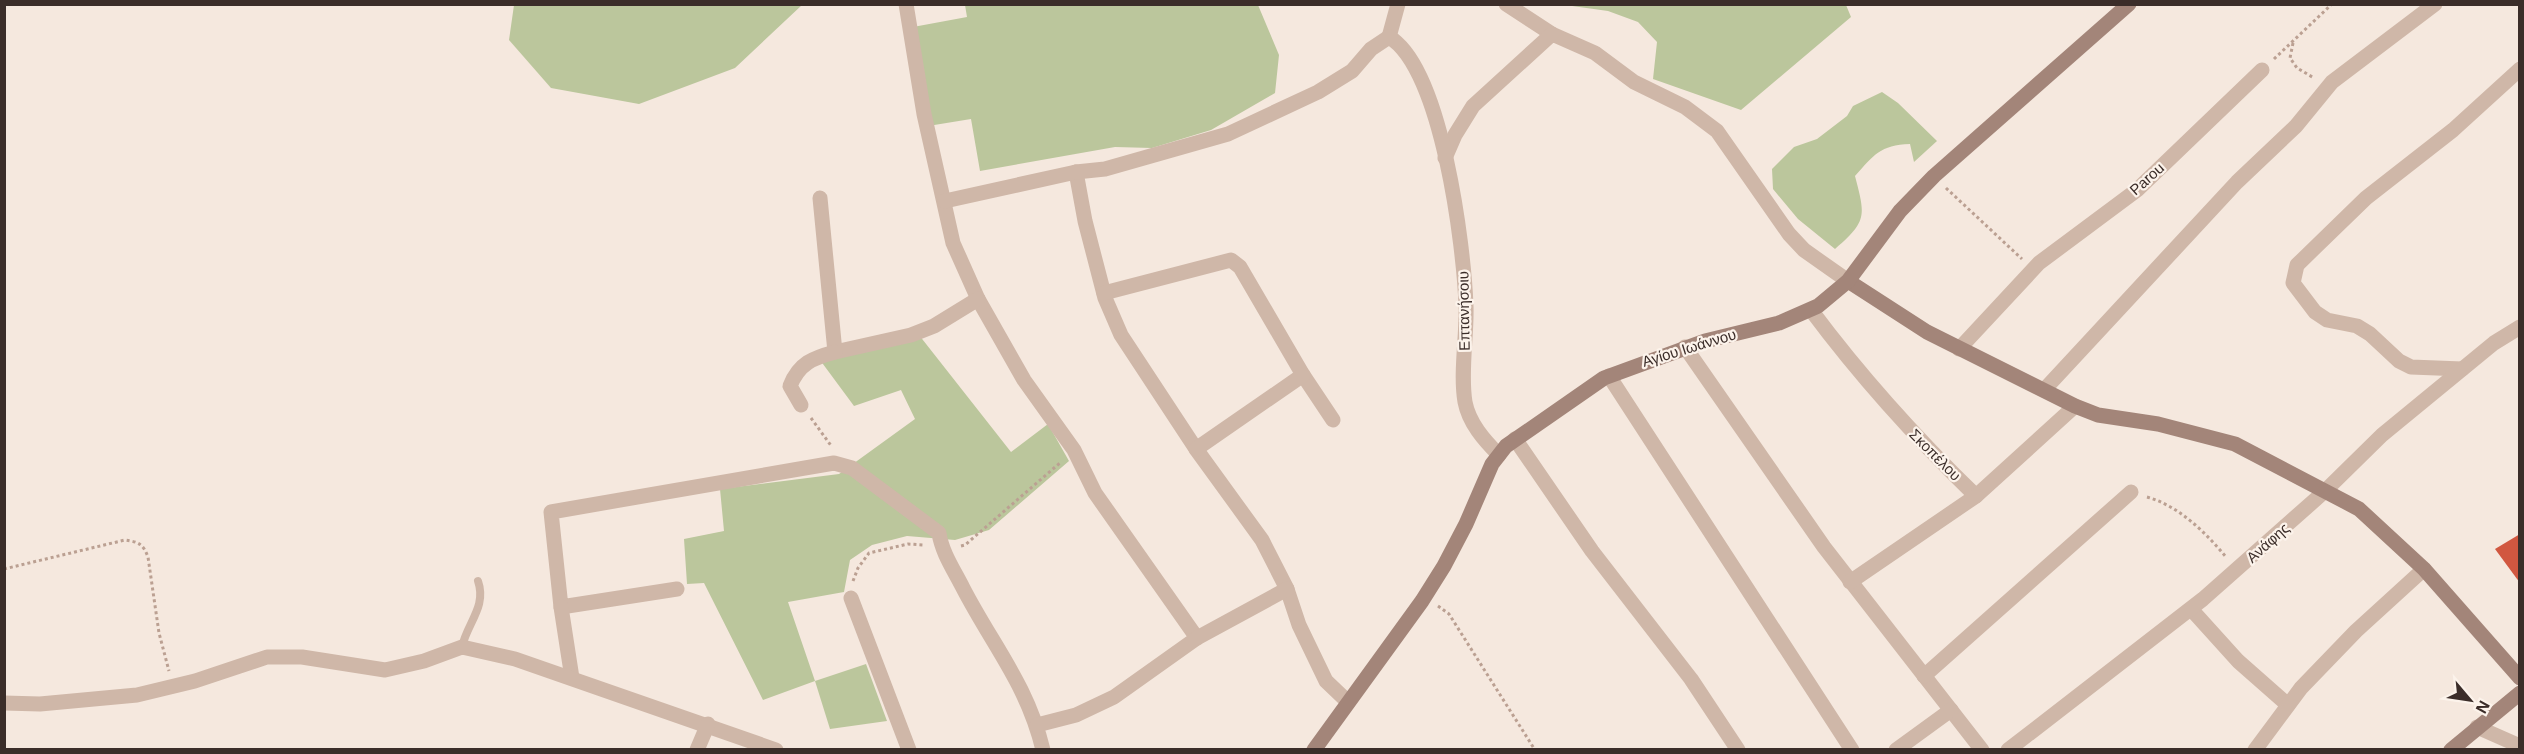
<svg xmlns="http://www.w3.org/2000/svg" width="2524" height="754" viewBox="0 0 2524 754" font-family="Arial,sans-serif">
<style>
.green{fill:#bbc69c}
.building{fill:#d15740}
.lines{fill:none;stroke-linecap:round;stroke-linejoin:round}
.path{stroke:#bba092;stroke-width:3;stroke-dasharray:3 3;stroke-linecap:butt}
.lane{stroke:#cfb7a8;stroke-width:8}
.street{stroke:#cfb7a8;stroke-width:15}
.secondary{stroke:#a38579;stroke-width:15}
.labels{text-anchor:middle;stroke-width:4.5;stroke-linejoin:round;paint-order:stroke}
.street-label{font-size:15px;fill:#3b2d29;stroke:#fcf3eb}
</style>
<rect width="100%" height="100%" fill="#f5e8de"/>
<g class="green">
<polygon points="514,5 514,4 802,5 735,68 639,104 551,88 509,40"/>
<polygon points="965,5 1258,5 1279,55 1275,93 1211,130 1152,148 1115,147 980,171 971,119 922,127 913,27 967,17"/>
<polygon points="1846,5 1851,17 1741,110 1653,79 1657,42 1638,22 1608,11 1565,5"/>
<path d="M1882,92L1898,103L1937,141L1914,162L1910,144C1880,145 1874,155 1855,176C1865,215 1868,221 1835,249L1798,219L1773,189L1772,169L1794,147L1817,139L1847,116L1853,106Z"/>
<polygon points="919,335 1011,452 1048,424 1069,461 989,530 955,540 907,536 872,545 850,560 844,592 788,602 815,681 866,664 887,721 830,729 815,681 763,700 704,583 687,584 684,539 724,531 720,489 839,474 915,419 901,390 854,406 820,360"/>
</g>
<polygon class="building" points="2520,534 2520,583 2495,549"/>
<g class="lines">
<g class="path">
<polyline points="2293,43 2290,58 2297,68 2314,78"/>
<polyline points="2274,59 2332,4"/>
<polyline points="1946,188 2022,259"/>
<polyline points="811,418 832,447"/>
<path d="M2147,497C2179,506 2205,532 2226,557"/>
<polyline points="961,546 965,545 1061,462"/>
<path d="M4,569L125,540C139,542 143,544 148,557L159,633L169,671"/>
<polyline points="853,581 858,568 869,553 908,544 924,545"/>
<polyline points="1438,606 1449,614 1535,750"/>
</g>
<path class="lane" d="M462,647C467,623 487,607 478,581"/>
<g class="street">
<polyline points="906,4 924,114 953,243 978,299 1024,380 1074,450 1095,493 1197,638"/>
<polyline points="1506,4 1552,34"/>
<polyline points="1389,37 1398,4"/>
<polyline points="1445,158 1455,135 1473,106 1552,34 1595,53 1634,82 1685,107 1717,131 1789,234 1804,250 1848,281"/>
<polyline points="1076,172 1085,221 1105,298 1121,335 1196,449 1262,540 1287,589 1299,625 1326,681 1348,702"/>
<polyline points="820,198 835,352 911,335 934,326 978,299"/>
<path d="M945,201L1076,172L1105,169L1228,134L1318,92L1352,71L1371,49L1389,37C1442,68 1464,247 1466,306C1467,336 1460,373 1465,402C1469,423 1484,440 1499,455"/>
<polyline points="1104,293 1231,260 1240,267 1303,375 1333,420"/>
<path d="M1811,310C1861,377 1916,438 1976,496L2075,406"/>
<polyline points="1685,347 1824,547 1982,750"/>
<polyline points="1959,349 2039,263 2137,190 2262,70"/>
<polyline points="2462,369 2411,367 2399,361 2370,334 2357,326 2327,320 2315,312 2293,283 2297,265 2366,198 2453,130 2520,69"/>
<polyline points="1609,376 1852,750"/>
<polyline points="2044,390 2237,182 2296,126 2332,82 2435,4"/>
<path d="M801,405L790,386C799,363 813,358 835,352"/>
<polyline points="1515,439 1592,551 1691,679 1738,750"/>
<polyline points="1196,449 1303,375"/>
<polyline points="1850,582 1976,496"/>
<path d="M677,589L561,607L551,512L834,463L852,468L939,533C942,553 954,570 963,588C993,646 1027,684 1043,750"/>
<polyline points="851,598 909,750"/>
<polyline points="561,607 572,678"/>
<polyline points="2191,609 2238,661 2288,705"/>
<polyline points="1924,676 2131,492"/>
<polyline points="4,703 40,704 137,695 195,681 267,657 302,657 385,670 424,661 462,647 515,659 776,750"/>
<polyline points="1037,725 1076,715 1114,697 1197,638 1287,589"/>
<polyline points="2477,727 2520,746"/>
<polyline points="697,750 708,724"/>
<polyline points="1896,750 1951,710"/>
<polyline points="2008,750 2203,599 2325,491 2382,435 2494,343 2520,327"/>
<polyline points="2255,750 2301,688 2356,631 2424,569"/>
</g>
<g class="secondary">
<polyline points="1848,281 1927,332 2075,406 2098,415 2158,424 2235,444 2359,509 2424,569 2520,678"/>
<polyline points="1314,750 1422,601 1444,566 1466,524 1492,464 1506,446 1604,378 1705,341 1779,323 1818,306 1848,281 1900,211 1934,176 2129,4"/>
<polyline points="2451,750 2520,693"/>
</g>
</g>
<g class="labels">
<g class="street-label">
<text transform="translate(2147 179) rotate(-42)" y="5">Parou</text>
<text transform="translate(1464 311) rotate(-91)" y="5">Επτανήσοιυ</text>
<text transform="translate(1689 348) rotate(-17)" y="5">Αγίου Ιωάννου</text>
<text transform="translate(1935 455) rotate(45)" y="5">Σκοπέλου</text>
<text transform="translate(2268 543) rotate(-42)" y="5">Ανάφης</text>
</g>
</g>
<rect width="2524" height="754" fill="none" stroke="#3b2d29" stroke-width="12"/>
<g transform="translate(2470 700) rotate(119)" stroke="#fcf3eb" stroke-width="4.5" paint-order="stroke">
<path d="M0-4.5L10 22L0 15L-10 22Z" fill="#3b2d29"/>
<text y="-9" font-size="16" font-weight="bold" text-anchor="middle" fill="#3b2d29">N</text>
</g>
</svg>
